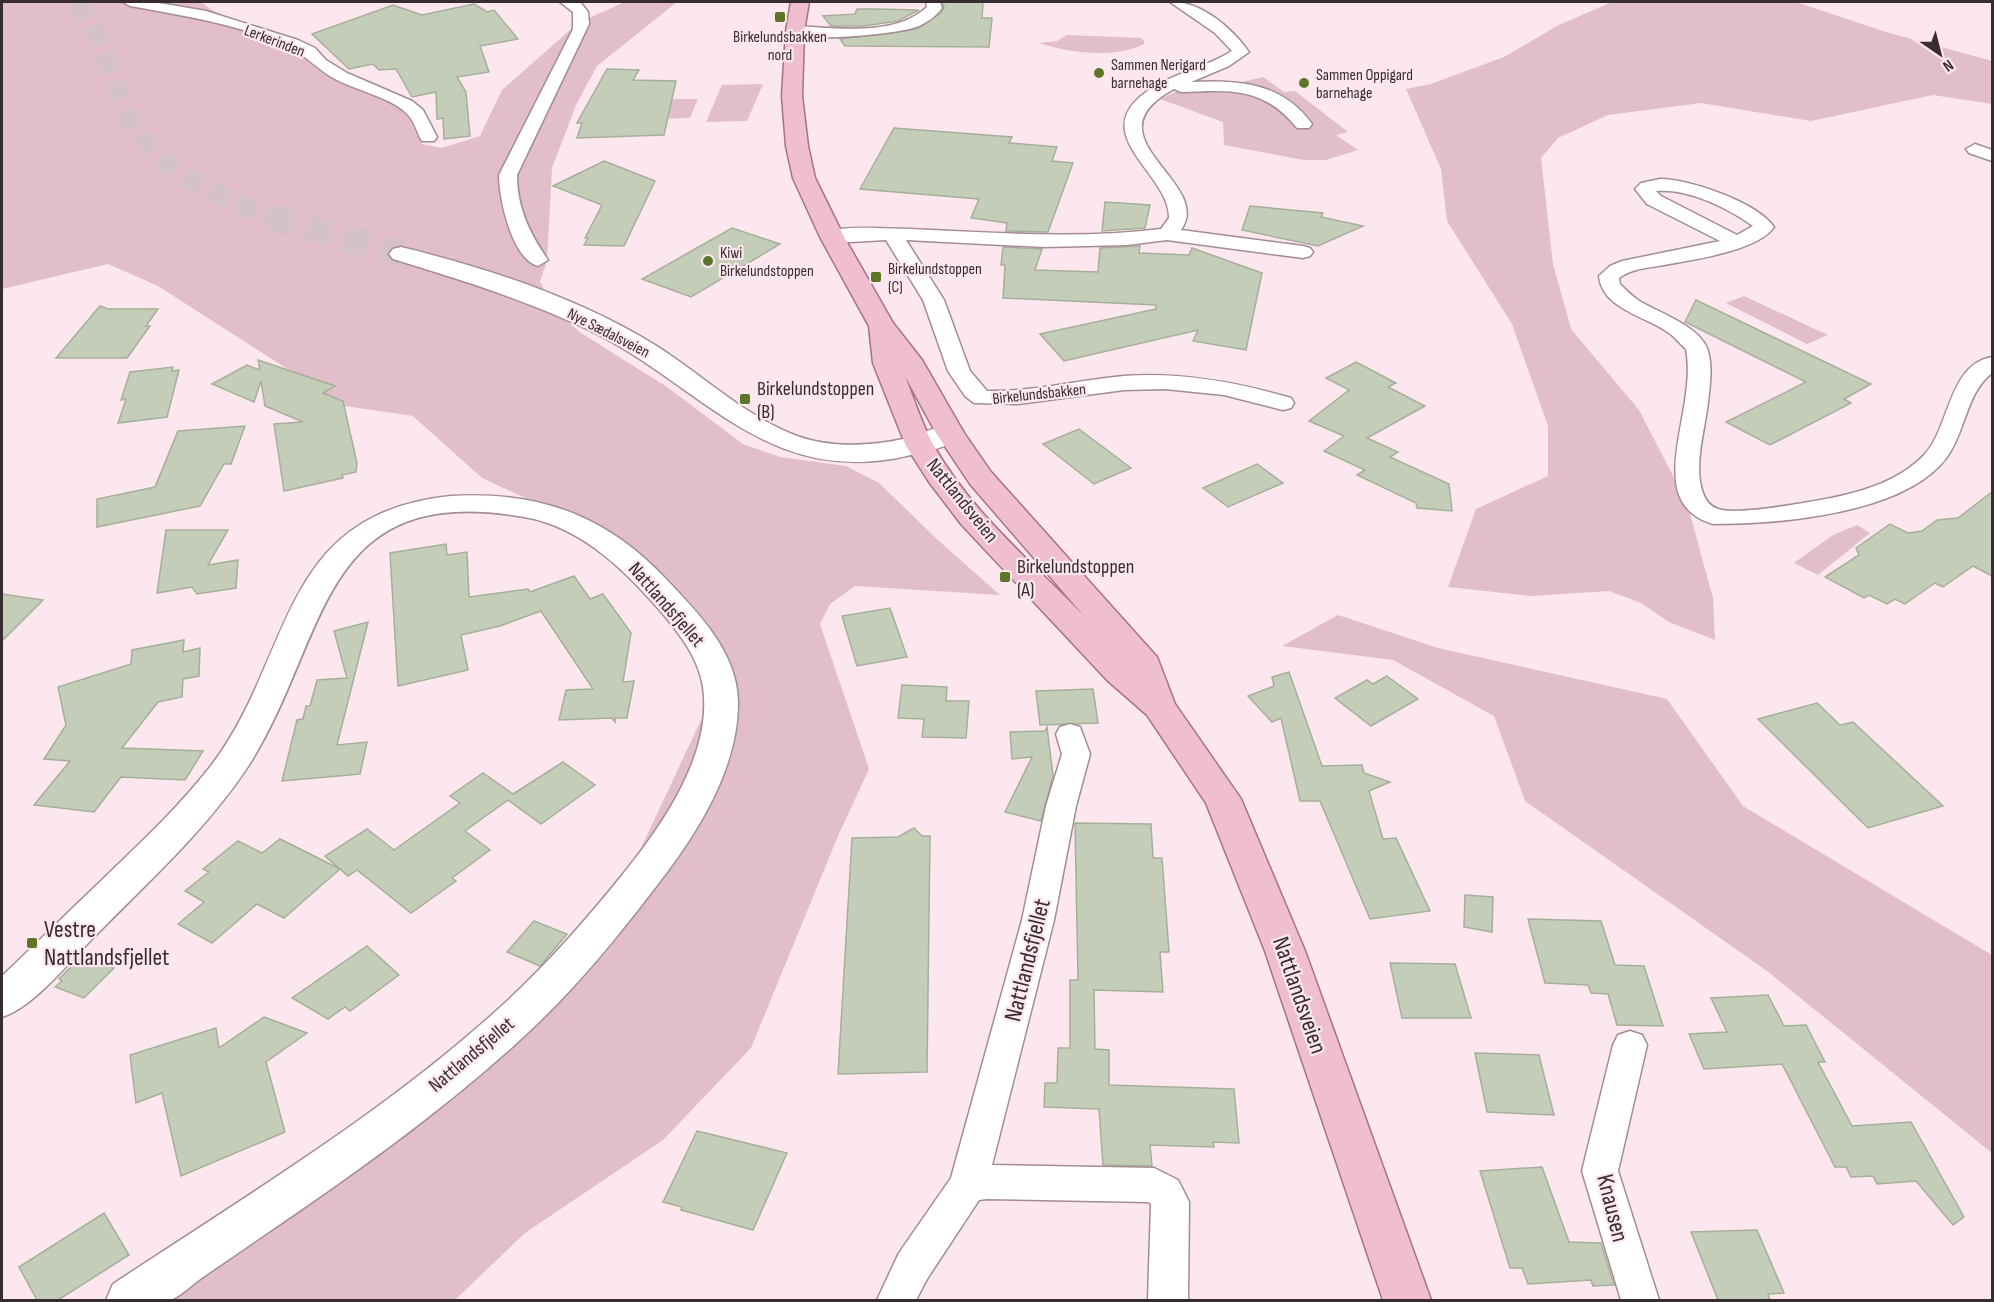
<svg xmlns="http://www.w3.org/2000/svg" width="1994" height="1302" viewBox="0 0 1994 1302" font-family="'Sofia Sans Condensed',sans-serif">
<style>
.green{fill:#e1beca}
.building{fill:#c4cdb8;stroke:#a6af9a;stroke-width:1.5}
.lines{fill:none;stroke-linecap:round;stroke-linejoin:round}
.secondary-tunnel-far1{stroke:#d5c2c8;stroke-width:20;stroke-dasharray:20 10;stroke-linecap:butt}
.secondary-tunnel{stroke:#d5c2c8;stroke-width:26;stroke-dasharray:26 13;stroke-linecap:butt}
.street-casing{stroke:#a48c93;stroke-width:3}
.secondary-casing{stroke:#a48c93;stroke-width:3}
.primary-casing{stroke:#a87184;stroke-width:3}
.street{fill:#fff;fill-rule:evenodd}
.secondary{fill:#fff;fill-rule:evenodd}
.primary{fill:#efbfd1;fill-rule:evenodd}
.poi-dot{fill:#5c7528;stroke:#fce7ee;stroke-width:2}
.labels{text-anchor:middle;stroke-width:4.5;stroke-linejoin:round;paint-order:stroke}
.far-poi-label{font-size:16px;fill:#372d30;stroke:#fce7ee;text-anchor:start}
.far-street-label{font-size:16px;fill:#372d30;stroke:#fce7ee}
.poi-label{font-size:20px;fill:#372d30;stroke:#fce7ee;text-anchor:start}
.street-label{font-size:20px;fill:#372d30;stroke:#fce7ee}
.near-poi-label{font-size:24px;fill:#372d30;stroke:#fce7ee;text-anchor:start}
.near-street-label{font-size:24px;fill:#372d30;stroke:#fce7ee}
</style>
<rect width="100%" height="100%" fill="#fce7ee"/>
<g class="green">
<polygon points="2,2 201,2 212,10 287,45 312,64 347,84 395,103 409,119 422,144 442,148 480,136 502,90 578,23 625,2 677,2 597,66 576,105 552,168 547,261 540,281 553,309 581,333 667,387 743,444 780,457 846,466 879,483 939,541 1000,595 855,586 830,604 820,624 869,769 838,836 751,1048 663,1140 525,1233 455,1300 116,1300 318,1164 597,942 716,688 631,547 482,478 413,416 345,406 158,286 108,264 2,289"/>
<polygon points="1612,2 1796,2 1886,32 1992,61 1992,104 1933,95 1811,121 1701,103 1608,115 1558,138 1541,158 1553,264 1571,329 1639,410 1687,503 1713,598 1715,640 1669,622 1641,603 1609,591 1531,596 1448,587 1476,509 1548,476 1548,426 1512,324 1447,221 1441,169 1406,89 1431,84 1504,57 1557,26"/>
<path d="M1067,35L1142,38L1144,41V44C1114,59 1069,53 1039,43L1057,41Z"/>
<polygon points="1263,77 1284,92 1295,91 1348,132 1336,135 1358,150 1326,160 1304,160 1224,145 1223,122 1160,99 1178,91 1215,88"/>
<polygon points="763,84 747,121 706,122 722,85"/>
<polygon points="660,99 698,99 690,118 649,119"/>
<polygon points="1744,296 1828,335 1807,344 1726,303"/>
<polygon points="1857,525 1870,533 1818,575 1794,563 1833,535"/>
<polygon points="1338,615 1438,648 1667,699 1743,806 1992,955 1992,1153 1767,971 1525,801 1494,716 1393,660 1282,646"/>
</g>
<g class="building">
<polygon points="942,2 983,2 982,18 992,18 989,47 845,46 840,39 917,29 941,13 944,7"/>
<polygon points="474,4 487,12 494,10 518,39 480,46 489,72 457,77 466,92 470,136 444,139 443,118 437,119 436,92 412,97 396,69 379,70 373,64 349,69 312,34 393,5 422,15"/>
<polygon points="857,9 875,9 919,10 898,21 864,26 831,26 823,16 855,14"/>
<polygon points="607,69 639,70 633,80 676,81 664,135 577,138 582,123 577,123"/>
<polygon points="894,128 1012,137 1009,143 1057,147 1052,161 1073,163 1048,232 1006,231 1007,223 971,218 979,199 860,189"/>
<polygon points="604,161 655,181 624,246 584,245 588,238 585,238 602,205 553,186"/>
<polygon points="1105,202 1150,205 1145,228 1102,231"/>
<polygon points="1250,206 1323,213 1321,217 1363,226 1318,246 1242,230"/>
<polygon points="732,228 780,244 691,297 642,279"/>
<polygon points="1140,246 1139,253 1189,255 1192,248 1262,273 1246,350 1193,341 1198,330 1064,361 1040,334 1156,309 1156,305 1003,298 1005,265 1001,265 1003,247 1042,249 1035,270 1098,272 1100,248"/>
<polygon points="1696,300 1871,384 1844,399 1851,403 1770,445 1726,422 1806,382 1685,322"/>
<polygon points="100,306 108,309 158,309 146,326 150,326 127,358 56,358"/>
<polygon points="258,360 335,386 323,393 343,401 357,463 356,472 342,475 343,478 284,491 274,424 303,422 265,406 261,381 254,402 212,384 247,365 260,370"/>
<polygon points="1356,362 1396,383 1388,387 1425,406 1367,438 1398,452 1390,457 1449,484 1452,511 1417,508 1416,503 1357,475 1365,470 1324,451 1344,436 1309,421 1349,390 1326,378"/>
<polygon points="173,367 172,371 179,370 167,417 118,423 126,399 121,400 130,372"/>
<polygon points="245,426 231,464 224,464 200,506 97,527 97,499 155,487 178,431"/>
<polygon points="1079,429 1131,468 1094,484 1043,444"/>
<polygon points="1257,464 1283,483 1228,507 1203,488"/>
<polygon points="1992,492 1992,576 1973,566 1943,587 1935,583 1905,604 1895,599 1887,604 1869,595 1864,598 1825,577 1859,555 1856,548 1890,524 1908,533 1922,531 1937,520 1958,518"/>
<polygon points="166,530 228,530 208,565 238,560 236,588 197,594 192,587 157,593"/>
<polygon points="446,544 447,555 467,552 469,597 528,589 530,592 574,576 590,599 603,594 631,633 623,682 634,681 627,718 615,718 615,722 612,718 559,720 566,690 593,689 541,611 500,626 461,635 468,670 398,686 390,553"/>
<polygon points="2,594 43,600 2,641"/>
<polygon points="890,608 907,657 857,666 842,616"/>
<polygon points="368,622 337,745 367,742 360,774 282,781 297,720 303,719 306,706 310,706 317,680 347,678 334,631"/>
<polygon points="184,640 183,652 200,648 199,676 183,679 182,697 158,702 122,748 203,751 185,780 121,777 94,812 34,805 70,761 44,759 66,725 58,687 131,664 132,650"/>
<polygon points="1289,672 1322,766 1362,765 1364,773 1390,782 1369,791 1383,839 1396,838 1430,911 1370,919 1320,801 1300,801 1281,718 1272,722 1248,696 1274,686 1272,677"/>
<polygon points="1387,676 1418,699 1371,726 1335,698 1367,680 1373,684"/>
<polygon points="902,685 947,687 946,701 969,701 966,738 922,737 924,719 898,718"/>
<polygon points="1093,689 1098,723 1040,725 1036,691"/>
<polygon points="1817,703 1840,725 1853,722 1943,806 1868,828 1758,719"/>
<polygon points="1047,727 1053,776 1041,821 1005,812 1032,757 1012,759 1010,732 1045,731"/>
<polygon points="563,762 595,785 541,824 508,800 465,831 490,850 452,878 456,881 411,913 357,870 348,876 325,856 367,829 394,850 460,803 450,796 483,773 513,794"/>
<polygon points="1075,823 1151,824 1153,858 1162,858 1169,952 1160,952 1163,992 1094,990 1095,1049 1109,1050 1109,1085 1234,1089 1239,1143 1213,1142 1214,1147 1150,1145 1152,1166 1103,1165 1099,1109 1044,1107 1045,1083 1057,1083 1058,1048 1070,1048 1070,980 1078,980"/>
<polygon points="914,828 922,836 930,836 927,1072 838,1074 852,838 898,837"/>
<polygon points="280,839 340,869 284,918 257,904 212,943 178,924 204,902 185,891 209,872 203,869 238,841 262,853"/>
<polygon points="1465,895 1493,897 1492,932 1464,927"/>
<polygon points="1528,919 1601,921 1615,965 1644,966 1663,1026 1617,1025 1608,994 1591,993 1588,985 1545,983"/>
<polygon points="534,921 567,934 540,966 507,952"/>
<polygon points="367,946 399,975 350,1011 345,1007 328,1019 292,998"/>
<polygon points="83,955 114,968 84,998 55,987 62,981 59,979"/>
<polygon points="1390,963 1455,964 1471,1018 1402,1018"/>
<polygon points="1768,995 1784,1026 1806,1025 1825,1062 1818,1062 1852,1126 1911,1122 1964,1217 1953,1225 1916,1181 1877,1184 1873,1176 1851,1177 1846,1167 1835,1167 1782,1064 1704,1069 1689,1034 1727,1032 1711,998"/>
<polygon points="264,1017 307,1033 266,1062 285,1132 181,1176 162,1093 136,1103 130,1055 216,1028 219,1048"/>
<polygon points="1475,1053 1539,1055 1554,1115 1487,1112"/>
<polygon points="697,1131 787,1153 753,1230 681,1210 682,1207 663,1202"/>
<polygon points="1542,1167 1569,1242 1601,1243 1614,1285 1593,1286 1591,1280 1528,1284 1522,1268 1510,1268 1480,1171"/>
<polygon points="104,1213 129,1255 58,1300 37,1300 19,1267"/>
<polygon points="1757,1230 1784,1293 1768,1294 1770,1300 1718,1300 1691,1232"/>
</g>
<g class="lines">
<path class="secondary-tunnel-far1" d="M75,2C104,32 107,68 122,105C147,166 215,197 273,217"/>
<polyline class="secondary-tunnel" points="269,216 401,254"/>
<defs>
<g id="street">
<path d="M123,2H153L206,11L298,40L315,48L326,60L347,73L412,101L423,110L437,137L434,141H422C417,133 415,123 409,116C396,99 355,90 335,79C318,70 307,56 290,48C241,24 184,16 130,6Z"/>
<path d="M560,2L581,3L588,12L589,24L517,175C517,208 530,234 548,260L538,266C512,259 499,199 499,175L573,29V12Z"/>
<path d="M926,2H940L942,8C935,17 927,23 916,27C898,34 799,44 787,31L795,26C836,28 895,37 927,7Z"/>
<path d="M1170,2C1200,0 1232,28 1249,52L1229,66L1191,82C1238,80 1282,82 1312,124L1309,128H1297C1263,86 1230,90 1181,92L1174,89C1084,138 1215,182 1181,230L1303,246L1310,248L1313,252L1310,256L1303,258L1167,240L1127,245L1045,247L906,240L944,300L970,371L987,391C1033,392 1078,380 1124,376C1181,372 1236,382 1291,398L1294,403L1291,408L1283,410L1224,395L1165,389L1124,390L1018,404L974,403L965,396L948,371L923,300L886,240L832,243L822,237C830,226 862,228 875,228C971,230 1066,241 1161,229L1169,218C1170,172 1081,133 1152,88C1177,72 1207,67 1232,51L1215,33Z"/>
<polygon points="1975,144 1992,150 1992,161 1969,153 1966,149"/>
<path d="M1660,179C1689,179 1757,202 1774,227C1758,251 1691,260 1664,265C1649,268 1632,268 1619,278L1620,284C1626,290 1633,297 1641,302C1660,313 1698,326 1707,348C1713,365 1710,385 1708,402C1705,430 1693,466 1703,493C1705,500 1711,507 1718,509C1737,516 1809,502 1831,498C1865,491 1901,480 1925,454C1950,427 1948,365 1992,357V373C1966,393 1966,431 1947,457C1905,514 1780,524 1714,524C1697,520 1683,509 1678,492C1667,452 1695,395 1686,349C1680,344 1675,337 1669,333C1646,316 1602,309 1599,276L1610,266L1622,261L1720,241L1647,204L1635,189L1641,183ZM1656,191C1688,188 1728,208 1753,226L1737,235L1661,196Z"/>
<polygon points="1070,724 1080,727 1090,754 1076,806 1054,920 992,1165 1154,1168 1178,1180 1189,1202 1188,1300 1148,1300 1151,1204 1148,1202 987,1199 979,1200 927,1279 916,1300 877,1300 899,1253 951,1178 1022,920 1046,806 1062,754 1056,734 1060,727"/>
<polygon points="1630,1031 1642,1035 1647,1045 1618,1171 1659,1300 1621,1300 1582,1171 1613,1045 1618,1035"/>
</g>
<g id="secondary">
<path d="M401,247C487,268 579,298 655,345C703,375 746,418 800,437C832,448 871,446 903,439C922,435 941,422 960,427L964,433C954,447 927,451 911,455C767,490 703,385 589,330C526,300 459,279 393,259L389,254L393,249Z"/>
<path d="M451,496C539,491 606,515 667,580C698,613 737,652 738,701C739,771 693,840 651,893C615,940 578,985 535,1026C455,1102 364,1167 273,1229C250,1245 226,1261 203,1277C193,1284 182,1295 171,1300C158,1302 122,1300 106,1300L113,1284C247,1195 388,1111 507,1001C549,962 587,919 623,874C662,826 713,753 703,687C699,661 684,640 668,620C630,575 584,527 524,517C315,480 330,641 247,768C205,831 147,883 94,937C70,961 34,1007 2,1017V976C36,944 69,911 103,879C140,843 178,808 210,767C295,657 276,514 451,496Z"/>
</g>
<path id="primary" d="M791,2H809L804,31L802,96L808,146L815,178L844,237L893,323L922,360L964,433L991,472L1157,657L1175,704L1241,799L1305,951L1431,1300H1383L1265,951L1206,803L1147,715L1107,680L961,524L929,482L906,446L873,363L869,326L820,237L793,178L786,146L782,96L786,31ZM905,376L936,433L970,484L1084,616C1032,563 972,512 935,448C922,425 914,399 905,376Z"/>
</defs>
<use href="#street" class="street-casing"/>
<use href="#secondary" class="secondary-casing"/>
<use href="#primary" class="primary-casing"/>
<use href="#street" class="street"/>
<use href="#secondary" class="secondary"/>
<use href="#primary" class="primary"/>
</g>
<g class="poi-dot">
<rect x="774" y="11" width="12" height="12" rx="3"/>
<circle cx="1099" cy="73" r="6"/>
<circle cx="1304" cy="83" r="6"/>
<circle cx="708" cy="261" r="6"/>
<rect x="870" y="271" width="12" height="12" rx="3"/>
<rect x="739" y="393" width="12" height="12" rx="3"/>
<rect x="999" y="571" width="12" height="12" rx="3"/>
<rect x="26" y="937" width="12" height="12" rx="3"/>
</g>
<g class="labels">
<g class="far-poi-label">
<text x="780" y="42" text-anchor="middle">Birkelundsbakken<tspan x="780" dy="18">nord</tspan></text>
<text x="1111" y="70">Sammen Nerigard<tspan x="1111" dy="18">barnehage</tspan></text>
<text x="1316" y="80">Sammen Oppigard<tspan x="1316" dy="18">barnehage</tspan></text>
<text x="720" y="258">Kiwi<tspan x="720" dy="18">Birkelundstoppen</tspan></text>
<text x="888" y="274">Birkelundstoppen<tspan x="888" dy="18">(C)</tspan></text>
</g>
<g class="far-street-label">
<text transform="translate(275 40) rotate(21)" y="6">Lerkerinden</text>
<text transform="translate(609 332) rotate(27)" y="6">Nye Sædalsveien</text>
<text transform="translate(1039 393) rotate(-6)" y="6">Birkelundsbakken</text>
</g>
<g class="poi-label">
<text x="757" y="395">Birkelundstoppen<tspan x="757" dy="23">(B)</tspan></text>
<text x="1017" y="573">Birkelundstoppen<tspan x="1017" dy="23">(A)</tspan></text>
</g>
<g class="street-label">
<text transform="translate(963 500) rotate(51)" y="7">Nattlandsveien</text>
<text transform="translate(667 604) rotate(49)" y="7">Nattlandsfjellet</text>
<text transform="translate(471 1054) rotate(-40)" y="7">Nattlandsfjellet</text>
</g>
<g class="near-poi-label">
<text x="44" y="937">Vestre<tspan x="44" dy="28">Nattlandsfjellet</tspan></text>
</g>
<g class="near-street-label">
<text transform="translate(1027 960) rotate(-76)" y="8">Nattlandsfjellet</text>
<text transform="translate(1300 995) rotate(71)" y="8">Nattlandsveien</text>
<text transform="translate(1613 1208) rotate(76)" y="8">Knausen</text>
</g>
</g>
<rect width="1994" height="1302" fill="none" stroke="#372d30" stroke-width="6"/>
<g transform="translate(1940 54) rotate(145)" stroke="#fce7ee" stroke-width="4.5" paint-order="stroke">
<path d="M0-4.5L10 22L0 15L-10 22Z" fill="#372d30"/>
<text y="-9" font-size="16" font-weight="bold" text-anchor="middle" fill="#372d30">N</text>
</g>
</svg>
